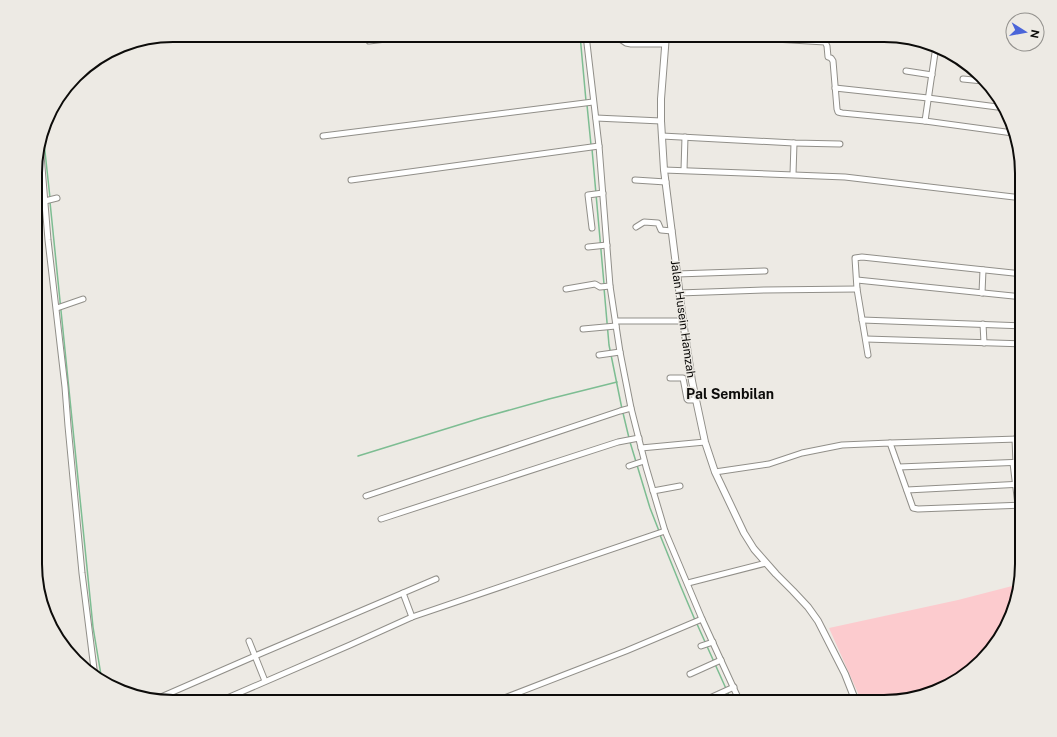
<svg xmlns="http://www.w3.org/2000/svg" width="1057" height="737" viewBox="0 0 1057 737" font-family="'Public Sans',sans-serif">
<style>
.green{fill:#fccbce}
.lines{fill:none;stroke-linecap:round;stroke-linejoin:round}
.stream{stroke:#7dbd92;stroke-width:1.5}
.minor-casing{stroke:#918f89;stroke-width:7}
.tertiary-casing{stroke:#918f89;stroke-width:8}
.minor{stroke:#fff;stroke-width:5}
.tertiary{stroke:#fff;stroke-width:6}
.labels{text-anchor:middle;stroke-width:3;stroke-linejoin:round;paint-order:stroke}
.street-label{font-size:12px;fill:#0d0c0a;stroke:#edeae4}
.quarter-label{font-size:14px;font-weight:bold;fill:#0d0c0a;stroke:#edeae4}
.rim{fill:none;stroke:#0d0c0a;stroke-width:2}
</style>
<rect width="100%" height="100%" fill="#edeae4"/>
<polygon class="green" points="1020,584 1015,609 994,648 945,688 885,702 862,702 829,628 958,600"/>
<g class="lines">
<g class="stream">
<polyline points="580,35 586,101"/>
<polyline points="891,35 897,36"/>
<polyline points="587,105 591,145"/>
<polyline points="43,133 50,198"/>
<polyline points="592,149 604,284"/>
<polyline points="50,202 93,627 102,681"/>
<polyline points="604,288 609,345 622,409"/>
<polyline points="623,413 629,438"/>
<polyline points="630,442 650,508 659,531"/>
<polyline points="358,456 481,418 549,399 617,382"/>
<polyline points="660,535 681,587 695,620"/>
<polyline points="697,624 732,702"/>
</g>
<defs>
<g id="minor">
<polyline points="586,35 599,146 610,286 620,352 631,408 646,467 665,531 702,619 740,702"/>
<polyline points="614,35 626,43 631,44 664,44"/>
<polyline points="708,35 825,42 827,46 828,57 831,58 833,61 837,109 838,112 842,113 925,121 1013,133"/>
<polyline points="369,41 420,35"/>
<polyline points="906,71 932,75"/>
<polyline points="963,79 983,81"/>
<polyline points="835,88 928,98 1005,108"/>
<polyline points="596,118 661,121"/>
<polyline points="925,121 936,46"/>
<polyline points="43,131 46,131"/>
<polyline points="323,136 593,102"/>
<polyline points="662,136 794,143 840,144"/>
<polyline points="40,143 48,240 65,387 68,426 82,573 95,677"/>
<polyline points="664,170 845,177 1022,198"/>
<polyline points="684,170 685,137"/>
<polyline points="793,174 794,143"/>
<polyline points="351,180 599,146"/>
<polyline points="635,180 666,182"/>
<polyline points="45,201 57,198"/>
<polyline points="636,227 644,222 658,223 661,230 672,231"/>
<polyline points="592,228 588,195 603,193"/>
<polyline points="588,247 607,245"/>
<polyline points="677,274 765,271"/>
<polyline points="857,280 1022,297"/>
<polyline points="566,289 595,284 600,287 610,286"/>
<polyline points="679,293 764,290 857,289"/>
<polyline points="982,293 983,270"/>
<polyline points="57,308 83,299"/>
<polyline points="862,320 1022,326"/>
<polyline points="616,321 683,321"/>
<polyline points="983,324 984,343"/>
<polyline points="583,329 616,326"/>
<polyline points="866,339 1022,344"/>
<polyline points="599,355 620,352"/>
<polyline points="868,355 857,289 855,258 862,257 1022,274"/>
<polyline points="670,378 683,378 687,399 688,400 696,400"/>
<polyline points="1015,439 1016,463"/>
<polyline points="890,443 1022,439"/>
<polyline points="641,448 705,442"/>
<polyline points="1013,463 1018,505"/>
<polyline points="629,466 644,461"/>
<polyline points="899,467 1022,462"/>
<polyline points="715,472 769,464 802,453 842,445 890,443 913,508 918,509 1022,505"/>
<polyline points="907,490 1022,484"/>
<polyline points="653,491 680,486"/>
<polyline points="366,496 620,411 631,408"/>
<polyline points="381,519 618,442 639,438"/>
<polyline points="688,583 766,563"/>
<polyline points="403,593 412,617"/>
<polyline points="701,646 713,642"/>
<polyline points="690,674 721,660"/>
<polyline points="265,681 255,656 436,579"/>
<polyline points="154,700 255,656 249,641"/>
<polyline points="218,702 350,645 412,617 665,531"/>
<polyline points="494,702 626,651 702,619"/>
<polyline points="701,702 734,687"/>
</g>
<polyline id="tertiary" points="666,35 661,99 661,121 664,170 683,321 692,381 705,442 715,472 744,533 754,549 776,574 793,591 808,607 818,621 845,674 856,702"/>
</defs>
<use href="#minor" class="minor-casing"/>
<use href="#tertiary" class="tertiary-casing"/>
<use href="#minor" class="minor"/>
<use href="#tertiary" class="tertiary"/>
</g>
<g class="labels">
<g class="street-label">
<text transform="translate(683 319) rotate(82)" y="4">Jalan Husein Hamzah</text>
</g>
<g class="quarter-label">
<text x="730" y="399">Pal Sembilan</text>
</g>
</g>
<path d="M0 0H1057V737H0ZM173 42H884A131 131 0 0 1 1015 173V564A131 131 0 0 1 884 695H173A131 131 0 0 1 42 564V173A131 131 0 0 1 173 42Z" fill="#edeae4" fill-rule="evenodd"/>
<path class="rim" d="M173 42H884A131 131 0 0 1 1015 173V564A131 131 0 0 1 884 695H173A131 131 0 0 1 42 564V173A131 131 0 0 1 173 42Z"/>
<g transform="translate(1025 32) rotate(101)"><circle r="19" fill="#edeae4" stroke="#93918d"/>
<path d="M0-3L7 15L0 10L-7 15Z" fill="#4b65d9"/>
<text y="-6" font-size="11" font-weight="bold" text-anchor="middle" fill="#0d0c0a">N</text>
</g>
</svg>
